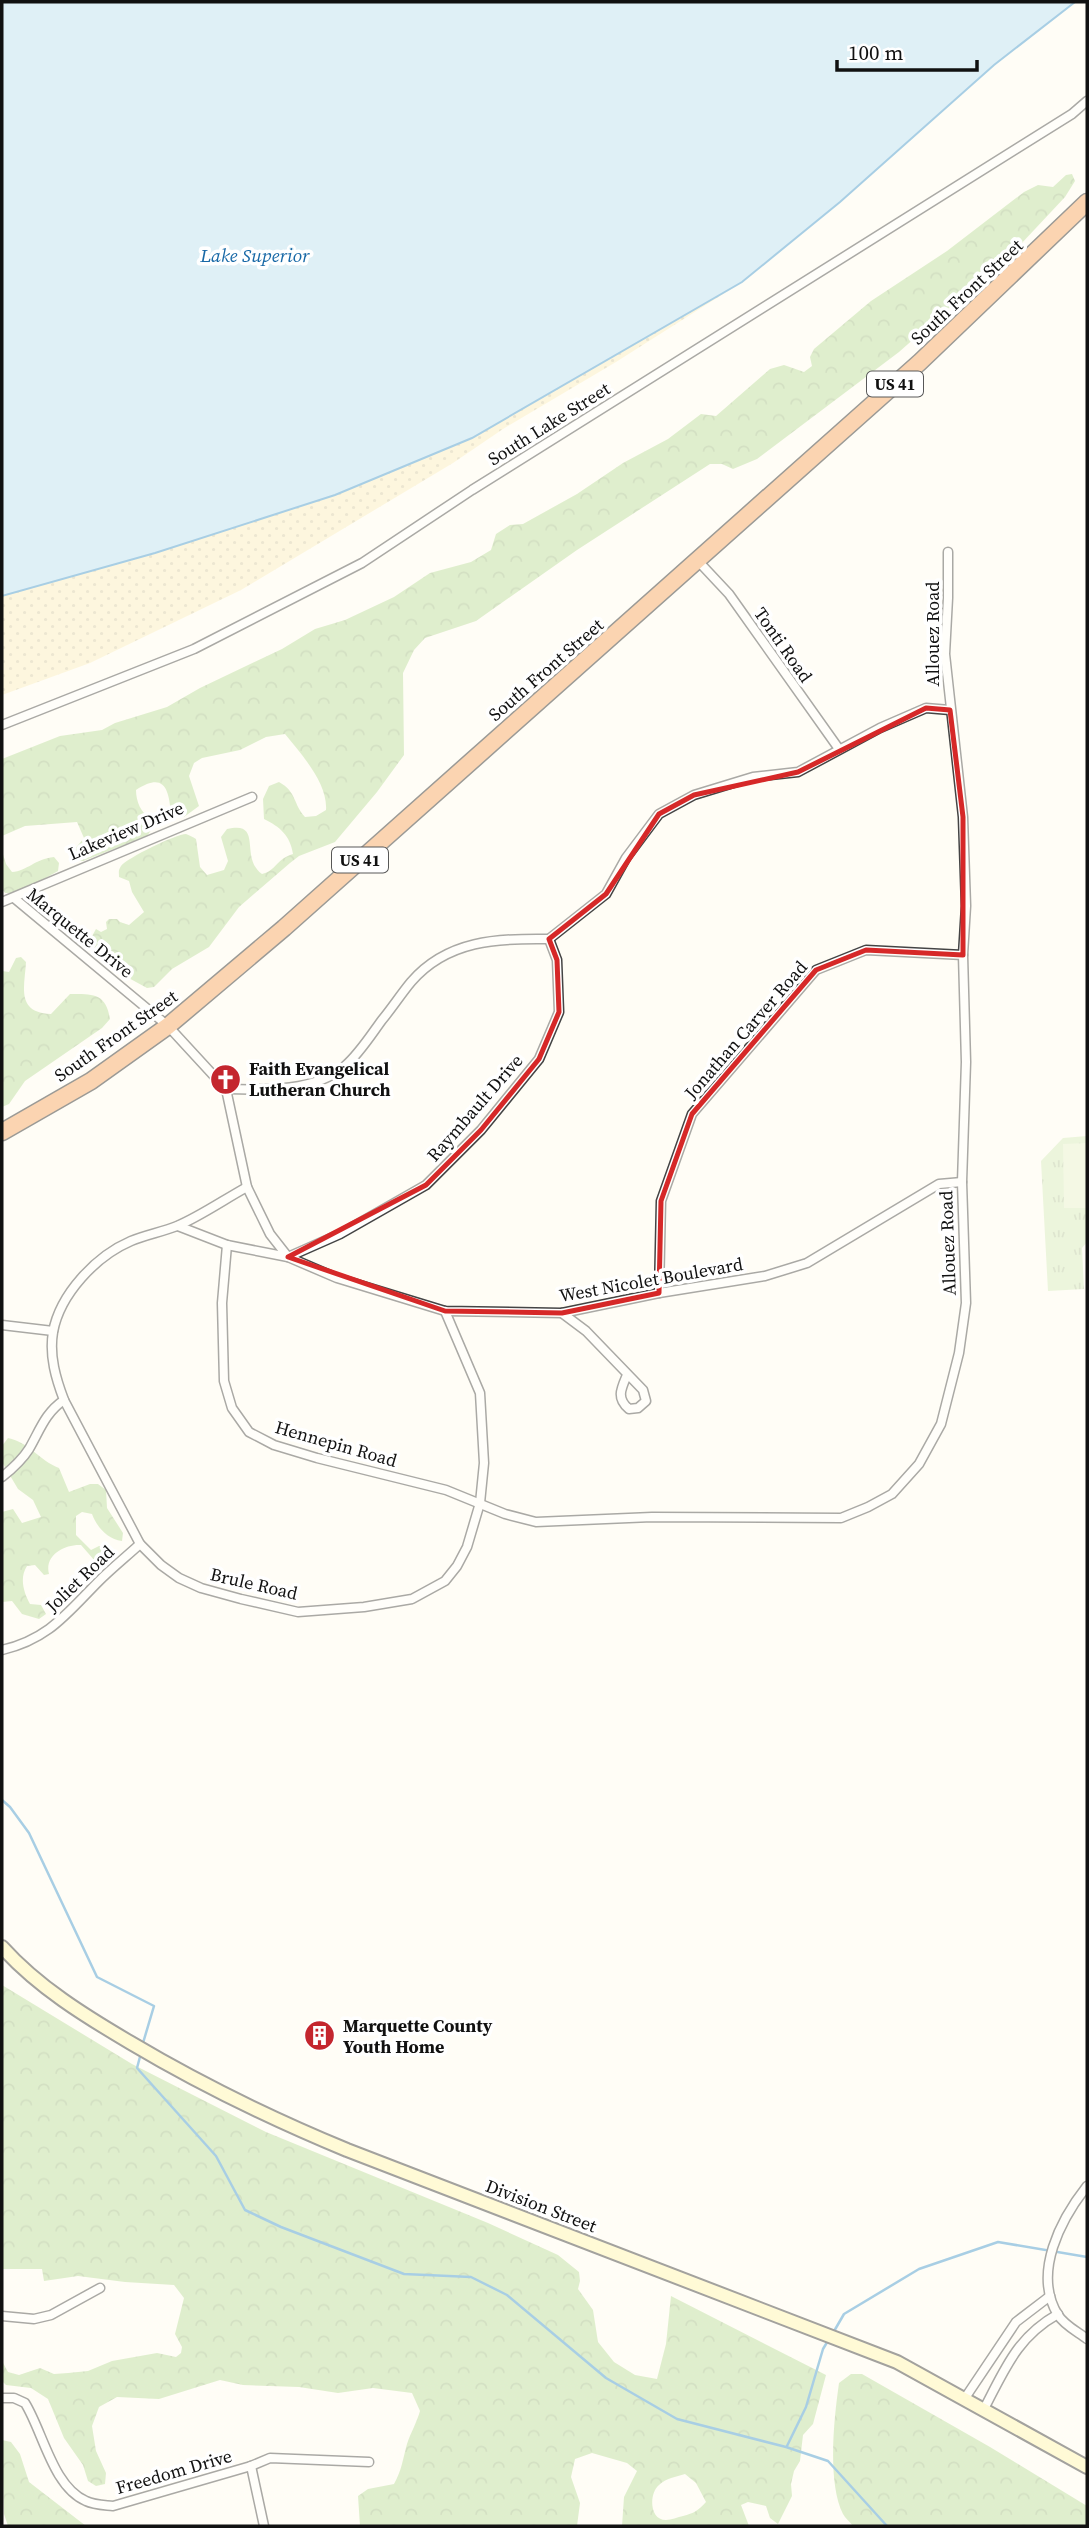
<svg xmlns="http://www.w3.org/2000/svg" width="1089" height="2528" viewBox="0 0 1089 2528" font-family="'Source Serif 4',serif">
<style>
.grass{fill:url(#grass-tufts)}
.forest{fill:url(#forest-crowns);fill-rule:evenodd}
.sand{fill:url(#sand-dots)}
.pitch{fill:#e6f2cf}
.water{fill:#b9e0f7;stroke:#3f96cf;stroke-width:2}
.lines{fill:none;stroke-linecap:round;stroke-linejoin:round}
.stream{stroke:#3f96cf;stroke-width:2.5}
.street-casing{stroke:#444;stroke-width:11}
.secondary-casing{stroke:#333;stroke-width:16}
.highway-casing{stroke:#222;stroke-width:19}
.street{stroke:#fff;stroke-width:8}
.secondary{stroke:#fff6b0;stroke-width:12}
.highway{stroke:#f5a25d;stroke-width:16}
.marked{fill:none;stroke:#d62828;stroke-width:5;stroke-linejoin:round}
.labels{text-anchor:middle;stroke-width:7;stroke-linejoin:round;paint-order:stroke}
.shield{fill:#fff;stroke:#585858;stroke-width:2}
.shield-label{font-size:16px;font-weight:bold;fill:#111}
.street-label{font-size:18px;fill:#111;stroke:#fff}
.poi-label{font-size:18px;font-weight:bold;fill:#111;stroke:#fff;text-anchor:start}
.water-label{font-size:19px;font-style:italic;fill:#1768a6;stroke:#fff}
</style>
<defs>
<pattern id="grass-tufts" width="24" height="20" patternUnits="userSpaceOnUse" patternTransform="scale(1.75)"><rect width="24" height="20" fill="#d5ebbd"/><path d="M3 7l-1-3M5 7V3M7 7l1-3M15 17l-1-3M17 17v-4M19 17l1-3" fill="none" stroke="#b6c8a1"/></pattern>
<pattern id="forest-crowns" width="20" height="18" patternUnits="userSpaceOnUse" patternTransform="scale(1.75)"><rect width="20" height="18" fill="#b9dc9c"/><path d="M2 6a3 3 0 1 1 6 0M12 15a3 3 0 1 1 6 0" fill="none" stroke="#9ebc85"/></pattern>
<pattern id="sand-dots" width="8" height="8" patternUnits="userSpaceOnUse" patternTransform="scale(1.75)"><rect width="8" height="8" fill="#fbeec1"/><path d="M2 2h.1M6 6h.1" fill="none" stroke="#d6cba5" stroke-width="1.8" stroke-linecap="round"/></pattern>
</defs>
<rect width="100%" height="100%" fill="#fffdf5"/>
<polygon class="grass" points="1087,1136 1087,1242 1082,1248 1084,1289 1048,1291 1041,1161 1063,1138"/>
<g class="forest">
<path d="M1072,174L1075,181L1065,197L1020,245L899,352L757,459L733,469L722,464H710L577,550L476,621L425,638L414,650L403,673L404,755L377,792L335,842L299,856L290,863L239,907L209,947L172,969L154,987L147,988L114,970L106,958L96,951L91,938L96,929L101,932L107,929L106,922L109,919H117L120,922L129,925L144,912L132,892L129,881L119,877C119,871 118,871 121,866C127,858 176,834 186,834C189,835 193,837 196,839L200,867L207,875L224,870L228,861L221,837L227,829C264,820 239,858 262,874C276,871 276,859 293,854C290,835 280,827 264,819L263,799L269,786L279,782C297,792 293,804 305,817L316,816L326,810C328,783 301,754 285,734L266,737L240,750L202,758L194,763L189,776L199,806L184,817L171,815C169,788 164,772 136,790C136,801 141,814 151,818L154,826L147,836L83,861H78L74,857V850L84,838L77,822L25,826L2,836V759L60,736L102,730L115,723L167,707L200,688L282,649L315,629L345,620L394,597L430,573L471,562L491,550L496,534L510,525L523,524L577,494L623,463L668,439L701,414L716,416L770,369L784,365L804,372L812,366L810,357L814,349L871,301L947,251L1024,192L1038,185L1053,187L1066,175Z"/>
<path d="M2,851L6,864L12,872C27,871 35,859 54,857L59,863L58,871L19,893H5L2,889Z"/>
<path d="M21,957L26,962C25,985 15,1013 51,1014L70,994C93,994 106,993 110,1019L102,1028L25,1081L9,1104L2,1107V971L9,972L16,958Z"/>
<path d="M8,1438C29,1442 40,1461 59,1468L69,1492L90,1484H98L106,1490L107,1508L123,1533L122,1541C107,1539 97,1527 92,1514L82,1512L76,1516V1535L91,1550L99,1546L105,1548L109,1557L106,1562L95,1561L81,1545C65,1544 44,1555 49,1574L44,1575L35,1565L27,1566C19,1578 24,1593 30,1604L41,1605L46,1614L39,1619L22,1614L12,1601L2,1602V1512L13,1509L22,1523L41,1517L33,1500L18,1489L2,1462V1446Z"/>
<path d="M2,1985L132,2064L266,2132L488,2223L558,2255L579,2272L580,2281L578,2289L593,2310L598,2342L614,2362L635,2375L657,2379L666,2344L671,2296L826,2375L813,2424L803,2435L800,2461L794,2471L791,2484L792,2496L778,2524L770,2518L766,2506L748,2502L741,2505L749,2526H622L624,2497L637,2471L627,2463L592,2453L575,2459L571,2477L580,2503L577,2526H360L358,2496L368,2489L394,2484C402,2470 403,2458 407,2444C411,2432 417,2422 420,2411L412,2393L373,2388L338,2393L299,2387L243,2385L220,2380L159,2399L117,2397L99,2407L92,2426L96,2451L106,2473L105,2484L96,2486L88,2481L83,2465L64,2438L48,2399L31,2388L6,2385L2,2381V2361L8,2372L19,2375L40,2368L54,2374L68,2373L88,2371L112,2361L157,2353L176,2357L181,2353L182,2347L175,2334L184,2298L174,2285L125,2282L78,2276L44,2281L42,2269H2ZM685,2474L696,2483L706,2502C698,2511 694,2513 683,2516C678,2517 671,2520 666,2520C649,2520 649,2493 659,2485C666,2478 676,2477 685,2474Z"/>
<path d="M851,2374H862L990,2447L1087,2506V2526H853C850,2522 845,2518 843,2514C827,2482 834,2418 839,2383Z"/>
<polygon points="2,2440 11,2442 20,2454 29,2482 86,2526 8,2526 4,2514"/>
</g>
<polygon class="sand" points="742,282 616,362 503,429 453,463 241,590 90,663 2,695 2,494"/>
<polygon class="pitch" points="1087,1143 1087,1208 1064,1208 1063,1144"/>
<polygon class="water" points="2,2 1075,2 994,65 840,202 742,282 472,438 335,495 155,553 2,596"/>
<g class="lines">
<g class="stream">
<polyline points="2,1800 10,1807 29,1833 97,1977 154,2006 143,2043"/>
<polyline points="141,2053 137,2068 216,2156 245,2210 281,2227 404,2274 471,2277 507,2295 606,2378 677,2419 786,2447 828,2461 887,2526"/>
<polyline points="833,2333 844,2314 919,2269 998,2242 1087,2257"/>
<polyline points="787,2446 806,2407 823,2349 829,2339"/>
</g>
<defs>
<g id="street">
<polyline points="699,562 729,594 839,749"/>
<polyline points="2,725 194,649 362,563 472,490 1072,114 1087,101"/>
<polyline points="14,898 168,1026 226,1089 247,1187 270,1234 288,1257 337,1278 445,1311 562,1313 659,1293 765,1276 807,1263 939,1184 962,1182"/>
<polyline points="2,902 252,797"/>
<path d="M226,1089C263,1090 316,1092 345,1066C359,1054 371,1035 382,1020C392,1008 401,994 411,982C447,940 498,938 549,939L606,894L626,858L659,814L694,795L753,777L798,772L880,728L926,708L950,710"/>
<polyline points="178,1226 227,1245 288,1257 340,1234 426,1185 481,1130 539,1059 559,1012 557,960 549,939"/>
<polyline points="227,1245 222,1303 224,1381 232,1408 249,1432 274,1445 317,1458 446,1490 505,1514 536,1522 652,1517 841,1518 868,1507 892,1494 919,1464 941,1424 959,1353 966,1303 962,1182 966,1062 963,955 966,906 963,817 945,654 948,598 948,552"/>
<polyline points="659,1293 661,1201 692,1114 816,970 866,950 963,955"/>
<path d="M562,1313L586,1331L643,1390L646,1401L638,1408L629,1409C616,1398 621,1389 627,1375"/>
<polyline points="2,1325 53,1331"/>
<polyline points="64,1400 140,1544 161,1565 179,1578 201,1588 241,1599 298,1612 364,1607 412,1599 445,1581 457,1566 467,1547 480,1503 484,1463 480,1393 445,1311"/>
<path d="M2,1477C12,1469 22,1460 29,1449C40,1430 45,1413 64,1400C56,1379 49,1356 53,1332C60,1294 96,1256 131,1241C145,1235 162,1232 177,1226C199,1217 225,1199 247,1187"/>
<path d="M2,1650C49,1639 67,1613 99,1581C112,1568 127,1556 140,1544"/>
<path d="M1087,2186C1061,2219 1032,2273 1058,2315C1064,2325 1078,2332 1087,2339"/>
<polyline points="2,2316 34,2319 51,2315 100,2288"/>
<path d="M2,2398H14L25,2403C43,2432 53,2487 86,2501C94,2505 104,2505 113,2506L251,2466L270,2458L369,2462"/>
<polyline points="965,2398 1016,2322 1050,2296"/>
<path d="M984,2409C1005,2369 1017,2337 1058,2314"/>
<polyline points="251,2466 264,2526"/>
</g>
<path id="secondary" d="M2,1947C38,1987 85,2016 131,2043C200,2084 272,2119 347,2150L897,2362L1087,2467"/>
<polyline id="highway" points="2,1132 91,1081 168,1026 284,928 920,362 1087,202"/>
</defs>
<use href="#street" class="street-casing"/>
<use href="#secondary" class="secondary-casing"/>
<use href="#highway" class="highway-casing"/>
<use href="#street" class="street"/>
<use href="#secondary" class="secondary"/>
<use href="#highway" class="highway"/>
</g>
<path d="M0 0H1089V2528H0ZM926,708L950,710L963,817V955L866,950L816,970L692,1114L661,1201L659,1293L562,1313L445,1311L288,1257L426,1185L481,1130L539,1059L559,1012L557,960L549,939L606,894L659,814L694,795L798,772Z" fill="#fffdf5" fill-opacity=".55" fill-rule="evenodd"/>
<path class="marked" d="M926,708L950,710L963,817V955L866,950L816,970L692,1114L661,1201L659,1293L562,1313L445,1311L288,1257L426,1185L481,1130L539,1059L559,1012L557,960L549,939L606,894L659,814L694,795L798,772Z"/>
<defs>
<symbol id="church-disc" viewBox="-11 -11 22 22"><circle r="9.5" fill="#c4262e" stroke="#fff"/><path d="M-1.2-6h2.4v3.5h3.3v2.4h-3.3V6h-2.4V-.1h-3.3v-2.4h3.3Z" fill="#fff"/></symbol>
<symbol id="building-disc" viewBox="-11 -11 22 22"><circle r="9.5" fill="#c4262e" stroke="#fff"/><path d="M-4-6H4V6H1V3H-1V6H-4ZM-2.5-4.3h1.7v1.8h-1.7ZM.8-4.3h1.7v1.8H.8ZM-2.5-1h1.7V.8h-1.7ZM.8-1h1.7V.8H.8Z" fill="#fff"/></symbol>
</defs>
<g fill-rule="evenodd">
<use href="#church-disc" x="208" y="1062" width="35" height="35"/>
<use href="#building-disc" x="302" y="2018" width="35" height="35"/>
</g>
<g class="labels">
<g class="shield">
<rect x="867" y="371.5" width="56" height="25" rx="5"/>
<rect x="332" y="847.5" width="56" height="25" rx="5"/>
</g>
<g class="shield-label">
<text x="895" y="390">US 41</text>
<text x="360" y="866">US 41</text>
</g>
<g class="street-label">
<text transform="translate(967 292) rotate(-43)" y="6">South Front Street</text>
<text transform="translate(549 424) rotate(-32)" y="6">South Lake Street</text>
<text transform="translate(933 634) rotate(-90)" y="6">Allouez Road</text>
<text transform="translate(783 645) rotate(55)" y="6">Tonti Road</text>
<text transform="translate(546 670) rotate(-41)" y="6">South Front Street</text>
<text transform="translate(126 831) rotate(-23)" y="6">Lakeview Drive</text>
<text transform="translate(80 933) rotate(39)" y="6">Marquette Drive</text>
<text transform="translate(746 1030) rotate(-49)" y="6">Jonathan Carver Road</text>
<text transform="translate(116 1036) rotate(-35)" y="6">South Front Street</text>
<text transform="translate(475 1108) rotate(-49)" y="6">Raymbault Drive</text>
<text transform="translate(948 1243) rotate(-92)" y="6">Allouez Road</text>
<text transform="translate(651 1280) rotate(-10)" y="6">West Nicolet Boulevard</text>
<text transform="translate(336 1444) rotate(16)" y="6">Hennepin Road</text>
<text transform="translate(80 1579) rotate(-44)" y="6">Joliet Road</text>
<text transform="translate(254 1584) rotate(13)" y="6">Brule Road</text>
<text transform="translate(541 2206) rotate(21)" y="6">Division Street</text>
<text transform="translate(174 2472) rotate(-16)" y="6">Freedom Drive</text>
</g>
<g class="poi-label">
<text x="249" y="1075">Faith Evangelical<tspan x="249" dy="21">Lutheran Church</tspan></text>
<text x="343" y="2032">Marquette County<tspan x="343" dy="21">Youth Home</tspan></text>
</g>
<g class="water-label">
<text x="255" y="262">Lake Superior</text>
</g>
</g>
<rect width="1089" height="2528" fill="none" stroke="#111111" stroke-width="7"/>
<path d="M837 60v10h140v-10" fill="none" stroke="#111111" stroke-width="3.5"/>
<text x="848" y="60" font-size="21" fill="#111111" stroke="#ffffff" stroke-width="5" paint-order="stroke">100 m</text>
</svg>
